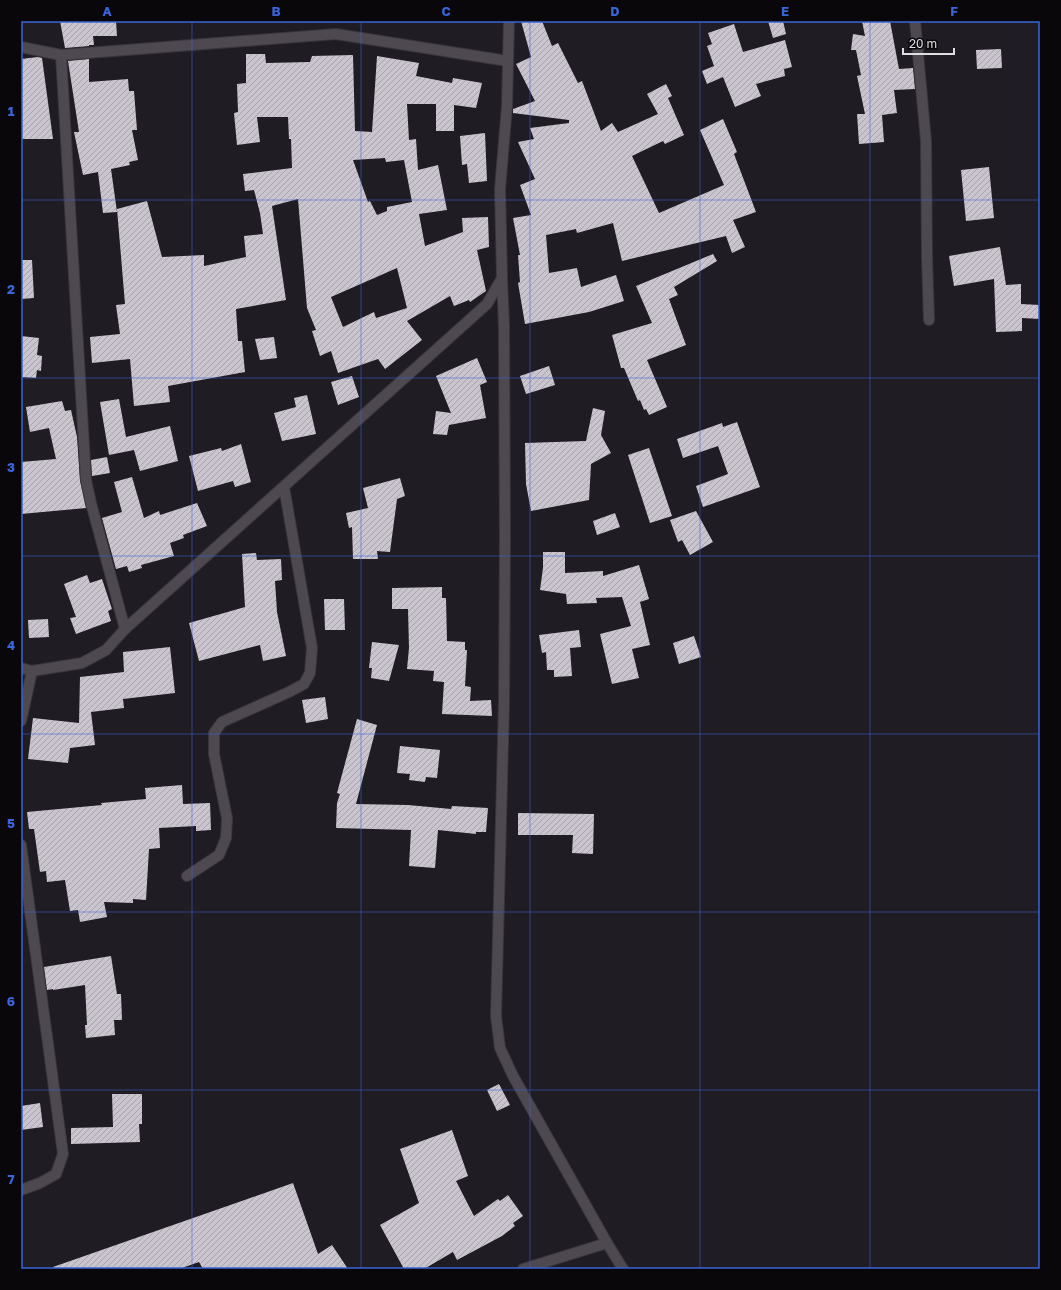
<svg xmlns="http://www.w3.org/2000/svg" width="1061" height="1290" viewBox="0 0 1061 1290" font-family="'Golos Text',sans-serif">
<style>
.building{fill:url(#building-hatch);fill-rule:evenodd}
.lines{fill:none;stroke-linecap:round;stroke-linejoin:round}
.minor-casing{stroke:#39363b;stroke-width:12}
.minor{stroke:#4e4951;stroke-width:10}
.grid{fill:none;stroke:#3a64da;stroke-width:1;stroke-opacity:0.55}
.neatline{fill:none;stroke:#3a64da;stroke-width:1.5}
.grid-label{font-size:13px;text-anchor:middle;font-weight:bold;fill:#3a64da}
</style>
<defs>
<pattern id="building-hatch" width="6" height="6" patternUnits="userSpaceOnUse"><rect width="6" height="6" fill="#cac4ce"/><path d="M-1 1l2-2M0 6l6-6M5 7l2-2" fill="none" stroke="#a8a4ac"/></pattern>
</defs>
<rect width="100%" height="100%" fill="#201c23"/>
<g class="building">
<polygon points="60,21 116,21 117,36 93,36 94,45 89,45 89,46 65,48"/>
<polygon points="521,21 542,21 552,46 558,43 578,83 582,81 601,131 612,123 618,132 658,114 647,94 666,84 672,96 668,98 684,135 665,144 663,141 632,156 659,213 724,185 700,130 723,119 737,152 734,154 756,212 733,220 745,247 732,253 726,236 622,261 613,223 577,233 576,229 546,235 549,273 577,268 581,287 616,275 624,301 589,312 525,324 518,283 520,282 518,255 520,255 513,218 531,215 520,185 535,179 518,142 534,139 530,128 569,123 569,120 513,113 513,109 535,101 516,64 531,57"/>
<polygon points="768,21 783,21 786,34 773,38"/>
<polygon points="862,21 890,21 899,69 913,68 915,89 894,90 897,113 882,115 884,142 859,144 857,114 865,114 857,76 861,75 856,50 851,50 853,34 865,36"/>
<polygon points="734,24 743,52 785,40 792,67 784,69 785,76 756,84 761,96 735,107 723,77 707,84 702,71 714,66 707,46 712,44 708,33"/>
<polygon points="1001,49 1002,68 977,69 976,50"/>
<path d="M246,54H265L266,63L310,62L312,56L353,55L355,131L372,132L377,56L419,63L416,76L452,83L453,78L482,83L476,108L454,105V131H436V104H407L409,140L416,139L418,170L438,165L447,210L419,214L425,246L463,232L462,218L488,217L489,247L477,250L486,291L470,302L469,300L454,306L450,296L407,321L422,340L385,369L378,359L338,373L331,351L320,356L312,331L316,330L307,308L298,199L272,206L286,300L236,309L238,341H242L245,372L168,386L170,402L134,406L130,359L92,363L90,337L120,334L116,305L125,304L117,209L147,201L162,257L204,255V266L246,257L244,236L263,234L260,213L254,190L245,191L243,174L292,168L291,139H289L288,117H257L260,142L237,145L234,113L238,112L237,84L246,83ZM385,158L386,162L404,160L412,202L387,207V211L377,215L370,201L368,202L353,160ZM397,268L407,308L376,318L374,312L343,327L331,297Z"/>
<polygon points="38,57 42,58 53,139 21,139 21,59"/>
<polygon points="89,59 89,82 128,79 129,91 134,91 137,130 132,130 138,160 129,162 130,165 111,169 117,212 103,213 98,172 83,175 74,132 79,132 68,61"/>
<polygon points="485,133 487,181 469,183 467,164 462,165 460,136"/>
<polygon points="989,167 994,218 966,221 961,170"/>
<polygon points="1000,247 1006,285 1021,284 1021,304 1040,305 1040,319 1022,318 1022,331 996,332 994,279 954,286 949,256"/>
<polygon points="713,254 717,261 674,287 678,295 669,299 686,345 647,360 667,407 649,415 646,409 644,410 640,400 638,401 624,368 621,368 612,335 652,323 636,286"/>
<polygon points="21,260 32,260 34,298 21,299"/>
<polygon points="21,336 39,338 37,355 42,356 41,371 37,370 36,378 21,377"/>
<polygon points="274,337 277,358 260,360 255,339"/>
<polygon points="477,358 487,382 480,385 486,418 449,425 447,435 433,434 436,411 451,413 436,376"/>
<polygon points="549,366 555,385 526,394 520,376"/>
<polygon points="352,376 359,397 338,405 331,382"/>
<polygon points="307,395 316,434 282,441 274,413 296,407 294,398"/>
<polygon points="119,399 126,437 170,426 178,461 140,471 134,450 109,455 100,402"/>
<polygon points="62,401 65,411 71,410 77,437 80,480 86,508 21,514 21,462 56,459 49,428 30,432 26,407"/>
<polygon points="593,408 605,411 601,435 611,453 591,464 589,500 531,511 526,484 525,443 586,441"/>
<polygon points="737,422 760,487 703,507 696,486 728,474 718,446 683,458 677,439 722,423 723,427"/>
<polygon points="241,444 251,482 235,487 233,481 198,491 189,456 221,448 222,451"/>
<polygon points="649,448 672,516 650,523 628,455"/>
<polygon points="107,457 110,473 92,476 91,460"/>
<polygon points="132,477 144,518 159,511 160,515 197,503 207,526 183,535 184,538 170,543 174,556 141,565 142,568 129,572 127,566 116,569 102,518 122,512 114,482"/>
<polygon points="400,478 405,496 397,499 390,552 377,551 378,559 353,559 352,527 349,528 346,513 368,508 363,488"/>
<polygon points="696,511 713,542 690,555 682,540 678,542 670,520"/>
<polygon points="615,513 620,527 597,535 593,521"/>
<polygon points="543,552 565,552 565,573 603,571 603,576 639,565 649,599 640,602 650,645 632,649 639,678 612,684 600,634 631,626 622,597 596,598 597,603 567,604 566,594 540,590 543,568"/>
<polygon points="256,553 257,560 281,559 282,580 275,581 277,612 286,656 263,661 260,645 199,661 189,623 245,607 242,554"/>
<polygon points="87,575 90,583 102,579 112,609 108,611 111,621 76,634 70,618 76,617 64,584"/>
<polygon points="442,587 442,598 446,598 447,641 465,642 465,650 467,650 465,686 471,687 470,701 491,700 492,716 442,714 444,682 433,681 434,671 407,669 409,648 408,609 392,609 392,588"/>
<polygon points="324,599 344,599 345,630 325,630"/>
<polygon points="48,619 49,637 29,638 28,620"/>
<polygon points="579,630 581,647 570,648 572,676 554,677 554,670 547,670 546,652 542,653 539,635"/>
<polygon points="694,636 701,657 679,664 673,643"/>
<polygon points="372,642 399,645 389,681 371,678 372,668 369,668"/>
<polygon points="170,647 175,693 123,699 124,708 91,712 95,745 70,748 68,763 28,759 33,718 79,723 80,677 124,672 123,652"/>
<polygon points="325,697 328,719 306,723 302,700"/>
<polygon points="357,719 377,725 356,804 408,805 451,809 452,806 488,808 486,832 476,832 476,834 438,830 435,868 409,866 411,830 336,828 337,803 340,794 337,793"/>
<polygon points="400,746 440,750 437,778 426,777 425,782 409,780 410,774 397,773"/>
<polygon points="182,785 183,804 210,803 211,830 196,831 196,826 159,828 160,848 149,849 146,900 133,899 133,903 104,902 107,917 80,922 78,910 70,911 65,880 47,882 46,871 40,872 34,829 29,829 27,812 102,805 101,803 146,799 145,788"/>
<polygon points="518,813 594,814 593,854 572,853 573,835 518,835"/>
<polygon points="111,956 117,994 121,994 122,1020 114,1020 115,1035 86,1038 85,1025 87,1025 85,985 53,990 53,989 47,990 44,967"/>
<polygon points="499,1084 510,1105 497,1111 487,1090"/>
<polygon points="112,1094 142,1094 142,1124 139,1124 140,1142 71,1144 71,1128 113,1127"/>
<polygon points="40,1103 43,1127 21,1130 21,1106"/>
<polygon points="452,1130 468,1176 456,1181 474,1216 498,1199 500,1201 508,1195 523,1216 513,1223 515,1226 502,1236 457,1260 453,1252 424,1269 404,1269 380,1225 419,1203 400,1149"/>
<polygon points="293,1183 318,1254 332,1245 348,1269 203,1269 199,1262 179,1269 54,1269 53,1267"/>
</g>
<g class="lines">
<defs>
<g id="minor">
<polyline points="509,21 507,106 500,189 502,278 504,326 505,537 504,702 496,1016 500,1048 513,1076 607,1243 623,1269"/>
<polyline points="915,21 926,141 927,258 929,320"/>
<polyline points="21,47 61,55 336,34 508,61"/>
<polyline points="61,55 86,480 91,503 125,629"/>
<polyline points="21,668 32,671 82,663 106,650 125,629 487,304 502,278"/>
<polyline points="21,721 32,671"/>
<polyline points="21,845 63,1154 56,1174 40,1183 21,1190"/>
<polyline points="187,876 219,855 226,838 227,818 214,754 214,733 222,722 289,692 304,684 310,673 312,648 284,487"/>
<polyline points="523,1269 607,1243"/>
</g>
</defs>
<use href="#minor" class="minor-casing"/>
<use href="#minor" class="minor"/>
</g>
<path class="grid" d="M192,21V1269M361,21V1269M530,21V1269M700,21V1269M870,21V1269M21,200H1040M21,378H1040M21,556H1040M21,734H1040M21,912H1040M21,1090H1040"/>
<rect width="1061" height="1290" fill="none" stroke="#09070a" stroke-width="44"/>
<path d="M903 48v6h51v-6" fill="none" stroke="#e1dee3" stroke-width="2"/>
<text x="909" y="48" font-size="12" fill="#e1dee3" stroke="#09070a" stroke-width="3" paint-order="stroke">20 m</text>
<rect x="22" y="22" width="1017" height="1246" class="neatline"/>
<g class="grid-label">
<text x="107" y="16">A</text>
<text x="276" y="16">B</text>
<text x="446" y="16">C</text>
<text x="615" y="16">D</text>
<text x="785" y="16">E</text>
<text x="954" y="16">F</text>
<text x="11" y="116">1</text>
<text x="11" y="294">2</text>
<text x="11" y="472">3</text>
<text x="11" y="650">4</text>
<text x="11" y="828">5</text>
<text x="11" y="1006">6</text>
<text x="11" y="1184">7</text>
</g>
</svg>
